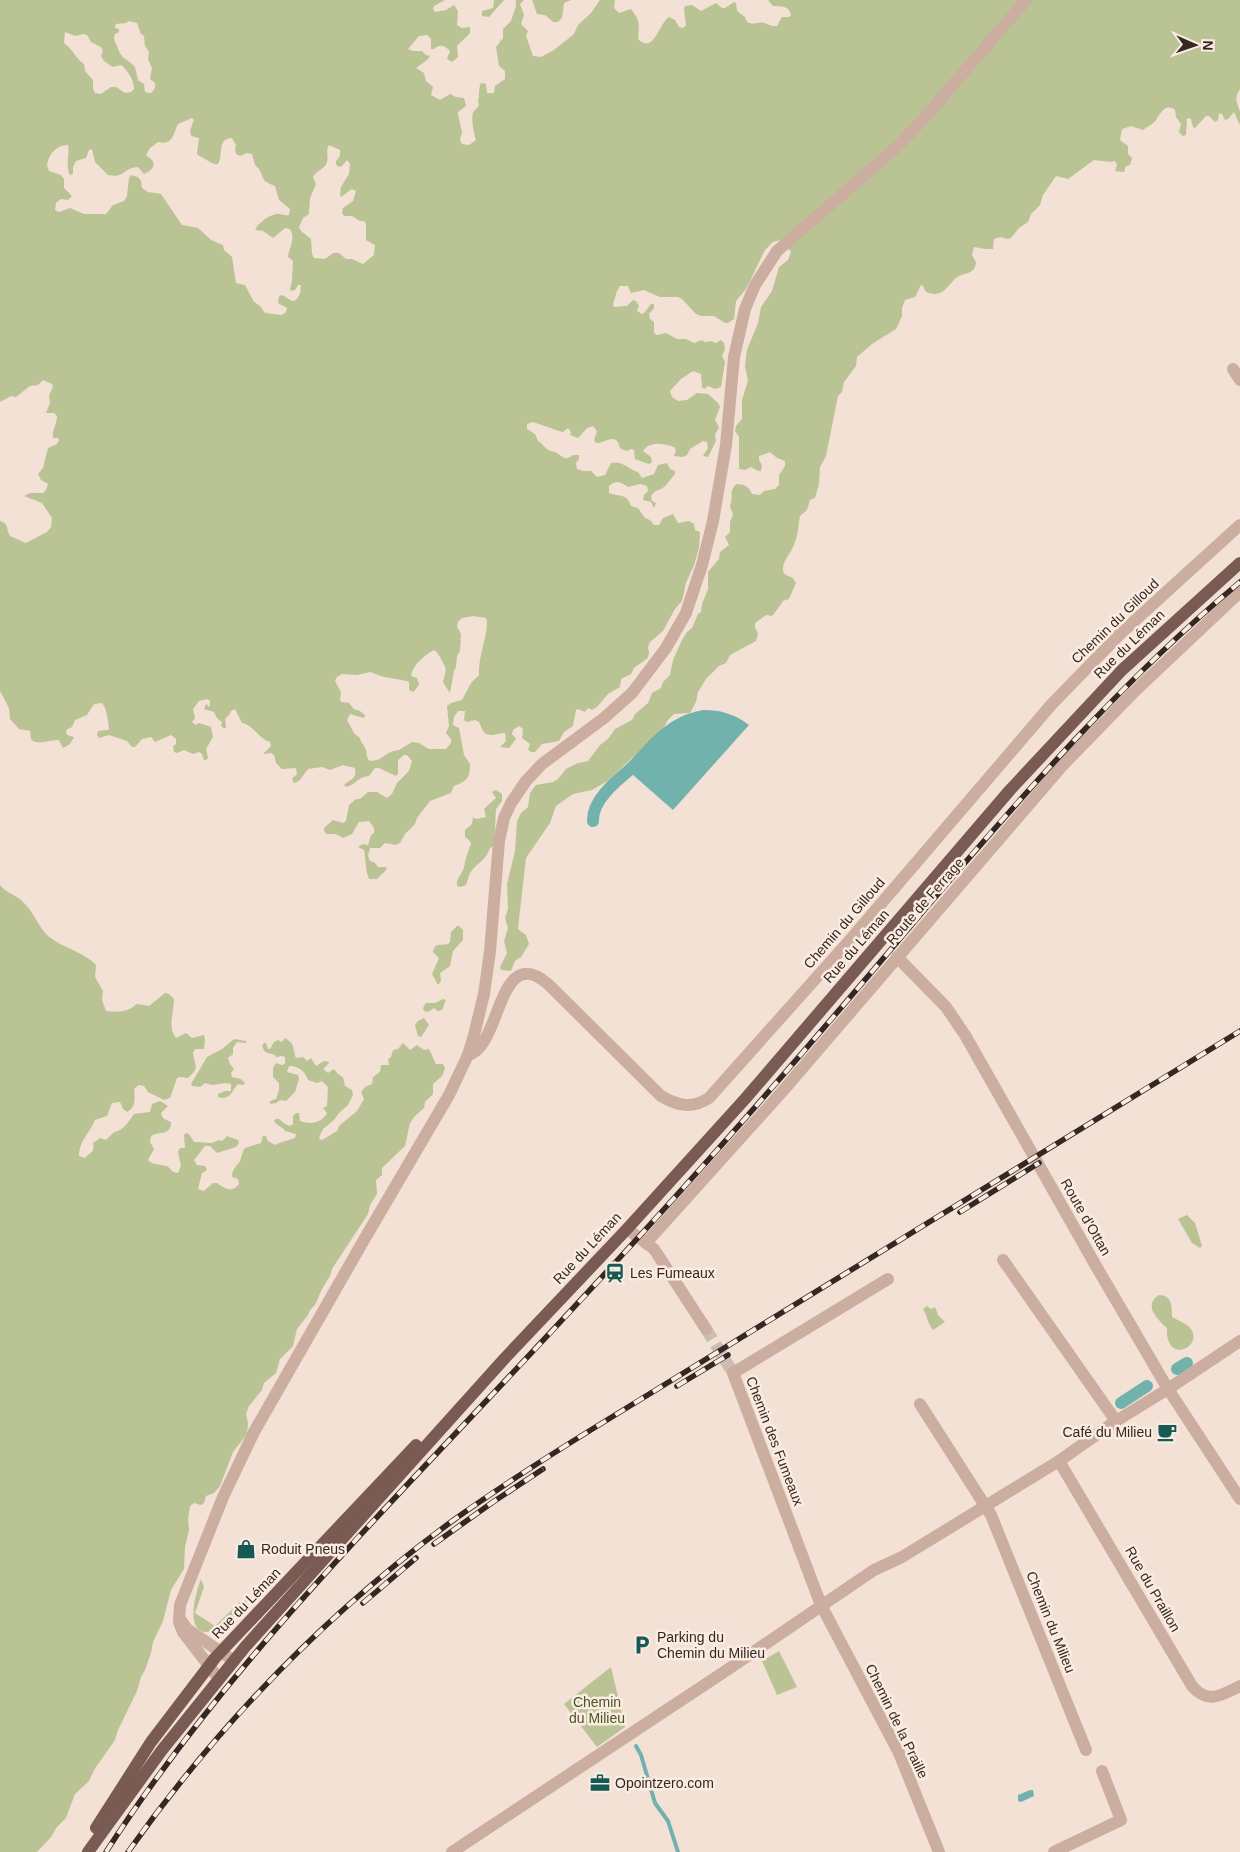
<svg xmlns="http://www.w3.org/2000/svg" width="1240" height="1852" viewBox="0 0 1240 1852" font-family="Arial,sans-serif">
<style>
.green{fill:#b9c394;fill-rule:evenodd}
.water{fill:#72b2ad}
.lines{fill:none;stroke-linecap:round;stroke-linejoin:round}
.stream{stroke:#72b2ad;stroke-width:4}
.canal{stroke:#72b2ad;stroke-width:12}
.minor-tunnel{stroke:#cdbcb2;stroke-width:12;stroke-dasharray:12 6;stroke-linecap:butt}
.minor{stroke:#ccaea0;stroke-width:12}
.major{stroke:#795b53;stroke-width:12}
.rail-casing{stroke:#352724;stroke-width:5.5}
.rail{stroke:#fbece1;stroke-width:4;stroke-dasharray:11;stroke-linecap:butt}
.labels{text-anchor:middle;stroke-width:5;stroke-linejoin:round;paint-order:stroke}
.street-label{font-size:14px;fill:#352724;stroke:#fbece1}
.poi-label{font-size:14px;fill:#352724;stroke:#fbece1;text-anchor:start}
.park-label{font-size:14px;fill:#4a5526;stroke:#fbece1}
</style>
<rect width="100%" height="100%" fill="#f3e1d5"/>
<g class="green">
<path d="M0,0H445L434,6L433,9L435,12L446,10L454,5L458,11L457,25L462,28L470,27V33L457,46L458,57L452,62L447,59L450,51C444,45 440,44 434,49H431V39L427,35L419,36L408,49L413,51H422L426,55L430,56L427,60L416,68L424,73L426,81L433,87L431,95L440,100L450,94L456,97L464,98L466,106L458,112V114L462,132L460,140L462,144L469,145L476,140C474,134 470,117 474,111C476,109 478,107 479,105L478,101C480,95 478,89 481,83L486,84L487,93H494L495,86L505,79V71L499,66L496,47L503,38V29L511,21L516,6V0H524L520,4L524,15L521,24L528,31L526,36L533,56L541,57L554,50L574,34L578,25L591,13L600,0H615L614,8L619,13L631,9C641,22 639,24 638,39C654,55 659,23 669,17L675,20L679,27L683,28L686,25L684,9L685,6L692,5L701,11L716,3L722,8H725L734,2L736,3L737,11L745,17L747,22C754,26 758,21 764,23C770,24 768,26 777,26L782,17H789L791,15C789,5 781,7 773,6L768,0H1240V89C1233,100 1238,103 1240,112C1240,115 1240,121 1240,125L1234,112L1228,119L1225,120L1222,114L1219,113L1218,120L1215,122L1209,116H1206L1195,128L1193,127L1191,119L1187,118L1186,135L1183,136L1179,132L1181,124L1176,117L1175,110C1165,103 1161,113 1156,120C1153,124 1147,127 1143,130L1131,126L1122,129L1120,140L1128,146V154L1132,158L1130,165L1126,166L1124,172L1115,171L1117,165L1115,161L1110,162L1094,160L1068,179L1056,176L1043,195L1040,205L1031,214L1028,222L1019,228L1011,238L1007,239L1001,237L994,239L993,249H985L974,247L972,255L976,262C975,275 964,272 956,278C951,282 947,289 942,292C937,295 931,294 926,292L923,286L921,285L915,297L905,300L902,308V316L896,329L872,344L857,357L856,366L844,382L842,392L838,396L826,456L820,467L819,484L815,498L810,500L807,510L800,516C798,527 798,537 793,547C789,556 782,561 783,572L786,575L793,578L796,583L789,599L783,601C780,606 776,611 772,616L766,615L755,623V627L758,634L756,641L730,655L726,663L719,666L706,679L698,692L696,702L690,713L674,714L667,721L665,726L609,780L592,790L573,794L556,806L550,823L526,858L518,928L519,930L526,935L529,944L521,957L515,961L511,971L501,970L500,967L507,953L504,941L508,928L505,918L508,909L507,884L515,851L517,821L521,813L528,807L530,793L536,785L553,782L558,779L566,769L578,763L588,761L600,745L608,739L615,729L632,720L635,714L648,703L652,693L661,688L663,682L670,675L673,660L682,640L687,632L692,628L698,614L701,612L702,604L708,589V572L719,559L720,552L729,545L725,537L730,532V522L733,515L730,506C734,497 728,490 737,484C746,485 748,486 752,494L760,495L764,491L775,489L779,485V475L785,466V461L777,458L770,452L759,456V460L762,465L761,471H758L751,467L745,470L739,469V437L735,431L736,426L742,419V400L748,381L745,366L747,350L758,323L761,307L772,291L779,267L788,260L791,252L781,240L773,242L765,250L746,289L736,301L734,319L728,323H725L714,316H701L696,314L682,299L678,297H660L644,290L631,293L628,286H620L617,291L613,304L614,307L627,306L633,300L636,301L639,306L637,311L642,314L644,313L651,304H654V308L649,314L650,319L654,322V333L657,335L666,333L677,339H686L694,343L702,340L705,342L711,341L716,343L721,340L724,343L725,349L722,356L725,362L721,387L715,389L708,386L704,389L702,387L701,374L693,371L681,379L670,391L672,397L678,401L687,400L697,393L708,394L718,403L720,407L715,420L719,427L715,435L716,441L708,457L703,456L708,448L707,442L703,441L690,449L687,455L683,457L674,456L676,450L674,447C664,443 649,441 643,451L651,457L652,462L649,464L635,459L634,450L631,449L627,451L621,449C619,447 619,443 617,441C612,435 602,444 596,443L594,440L597,431L593,426L587,428L578,438L570,435L571,432L568,428L563,432L559,431L533,422L527,424V429L535,434L538,441C543,444 543,446 547,449C549,451 553,451 555,452C563,456 564,462 573,455H579V459L576,463L577,469L583,471H591L597,477L605,475L611,463C622,460 628,469 638,472L642,478L654,474L658,465L667,463L670,469L675,471V474C672,477 667,485 664,487C657,492 657,488 651,496L652,501L656,503L654,508L651,502L643,500L644,495L648,491L647,486L640,484L628,487C621,482 616,479 609,486V493C619,497 627,493 631,506L638,508L645,518L650,520L654,525H659L663,518L673,514L678,523L689,521L694,524L695,530L700,532L699,548L694,565L686,583L682,601L675,609L663,631L650,642L648,647L649,652L648,658L634,668L631,674L621,679L620,687L608,694L597,707L592,710L588,708L585,712L578,709L576,710L573,726L564,732L559,741L542,744L535,752H531L528,750L530,744L522,738L523,729L519,726L513,730L512,734L516,739L509,748L500,747L506,741L505,733C498,732 487,740 482,729C481,727 480,724 479,722L475,720L467,722L464,720L465,711H458L454,717L453,725L459,728L464,755L470,764C470,778 467,781 454,786L451,793L430,801L417,818L415,824L405,834L400,843L396,845L385,843L380,848H370L368,856L370,861L374,862L378,867H386L387,869L377,879H369C365,869 366,860 364,850L358,847L363,844L368,845L371,835L374,833V828L369,821L359,822L352,834L343,838L336,834H327L324,831V828L333,820L343,823L346,821L349,805L356,799H360L368,792H377L387,798L392,794L397,783L409,771L412,761L407,755H404L398,760V774L396,776L379,768H375L369,776C359,776 355,785 346,787L344,785C350,779 357,780 355,768L343,765L330,770L322,767L308,769L299,781L294,783L292,779L297,774L296,768L282,769L276,763L274,755L271,753L263,754L271,746L270,742C258,739 254,725 242,723L235,709L231,711L230,714L225,719L226,728H223L221,725L222,722L217,718L214,712L204,709L206,704L210,707V701L207,699L199,701L193,709L195,718L192,722L196,725L199,723L211,727L213,737L206,749L208,758L206,760H204L202,754L199,752L193,754L184,750L177,753L174,752L173,746L176,744V739L171,735L155,742L151,737L142,739L135,747H132L127,741L109,735L99,738L97,735L98,731L108,730L109,729C108,721 107,708 102,703L94,704L87,715L75,720L72,727L66,730L67,735L74,737L70,744L63,748L59,740C50,739 42,745 33,741L31,739L30,731L19,729L10,719L9,708L0,691V521C9,523 6,529 10,536L26,543L47,532L51,527L52,518L42,503L24,496L30,493H43L46,490L48,484L41,480L38,474L43,468L48,448L57,444L59,440L58,438H53C52,430 57,424 57,416L54,413H46L50,403L49,395L53,387L52,384L43,380L38,385L30,386L16,397L11,396L0,402ZM129,21L137,23L141,34L144,36L145,46L149,52L148,59L152,68L150,79L155,83C156,88 154,90 151,93L145,92L144,84L138,80L135,67C126,57 122,61 117,46C115,41 113,40 115,34L119,32V29L115,28L116,24L126,23ZM65,32L75,36L83,34L87,35L91,42L101,47L103,51L101,56L104,61L113,67L121,65C127,69 135,82 134,89L131,92L125,93L116,87H111L101,94L95,93L93,89V80L85,71L84,64C74,57 74,50 64,43ZM192,118L194,120L190,130L191,136L199,138L197,154C199,156 210,162 214,164H218C224,155 216,139 232,138L236,145L235,149L236,154L240,156L247,153L252,154L255,165C266,174 257,180 275,186L279,200L290,209L289,215C284,216 280,213 276,214C268,216 258,223 255,230L263,231L273,238L285,228L290,229C296,239 289,247 288,257L293,261L292,281L290,289L291,291L295,290L298,285H301L300,294L296,300L292,301L282,295L279,296L278,303L287,308L286,312L282,315L265,313L260,306L254,302L245,285L236,283L232,257L224,250L223,245L211,240L198,228L182,225L161,194L148,192L142,188L141,181L138,177L131,175L129,178L127,196L124,201L113,205L106,214H84L70,208L59,212L55,210L56,203L61,199L68,200L72,196L64,188V179L61,175L49,171L47,165C49,154 56,145 68,145C70,155 65,166 70,175L73,174V167L76,161L86,158L89,150L92,149L95,162L108,175C124,179 124,167 138,167L144,174C149,172 157,167 152,160C150,158 148,157 146,155L150,148L158,142C173,146 173,134 178,124ZM329,145L340,150V156L336,161V164L338,167L342,166L347,160L350,164L349,174L341,187L340,195L341,197L352,189L356,191L353,201L343,208L342,213L344,216H352L360,221H364L366,224V240L375,245L374,255L363,264L352,259H346L339,253H333L325,259L314,258L312,254L311,239L301,231L299,227L303,218L309,214L310,198L316,184L313,177C317,170 326,168 327,162C329,155 325,152 329,145ZM473,616L486,618L487,621C487,640 478,656 479,675L471,683L462,700L451,703L447,706L449,726L446,733L451,739V743L446,749H429L419,743L412,742L399,750L390,752L378,760L370,761C365,757 368,754 365,748C364,744 361,744 360,738L354,733L347,720L350,714L364,718L365,715L360,711L354,709L349,703L341,702L340,699L341,692L335,681L337,677L342,674L357,675L370,672L384,677L407,681L409,682V690L413,692L417,688L419,684L417,678L411,676C413,664 425,655 434,650C440,655 436,651 440,657C447,671 447,666 443,682L450,693L454,671L456,667L457,656L460,651L461,634L457,627L458,622L462,618Z"/>
<polygon points="494,0 504,0 489,17 482,16 482,11 493,8"/>
<polygon points="532,0 571,0 564,3 562,18 558,22 553,22 545,15 537,14"/>
<path d="M496,790L502,794V801L496,809L494,846L490,848C486,861 475,864 470,873C468,876 468,881 466,885L460,887L457,886C456,877 463,874 464,867C465,859 468,852 471,844L470,841L465,837V830L472,824L473,817L476,819L486,817L484,809L496,798L492,792Z"/>
<path d="M0,885C6,893 15,894 22,901C33,910 37,925 48,936C61,947 79,950 93,962L96,965L95,977L103,991L102,1000L106,1011C120,1012 126,1013 137,1004L149,1006L165,993L169,994L174,999C174,1012 167,1028 176,1038L186,1033L192,1038L204,1035L205,1040L204,1049H196L193,1052C194,1067 201,1066 188,1078L180,1077L177,1078L170,1098L164,1100L148,1092L144,1086L139,1085L134,1089C135,1098 136,1108 127,1112L123,1109L120,1102L112,1103L107,1116L95,1120C89,1135 80,1138 79,1156L85,1158C90,1152 95,1153 93,1143L100,1138L106,1140L114,1132C123,1131 129,1121 134,1114L150,1112L152,1104L160,1101L168,1106L161,1113C162,1119 166,1120 171,1122C171,1136 159,1131 151,1136L150,1142L154,1149L148,1160C155,1168 167,1161 173,1172L178,1173L181,1166L178,1152L180,1148H185L184,1135L186,1133L189,1134L194,1142L212,1143L219,1140L222,1141L227,1136L238,1140L239,1143L236,1147L217,1153L210,1146H205L194,1160L197,1165L205,1166L207,1170L202,1173L198,1189L204,1191L213,1183H217C224,1188 232,1194 239,1184L238,1179L232,1177C232,1169 236,1167 240,1161C242,1156 242,1152 245,1148L261,1143L263,1136H266L268,1141L275,1145C282,1141 288,1141 295,1138L296,1134L285,1131C282,1126 277,1126 274,1121L276,1119H279L285,1124L290,1126L293,1124V1116L296,1113H299L300,1121C310,1125 322,1123 327,1113L323,1108L327,1106L328,1087L322,1081L317,1083L308,1080C305,1071 299,1066 289,1066L287,1072L298,1075L299,1079L295,1092L286,1101L280,1100L276,1103L270,1104V1101L276,1099L279,1090V1083L273,1077V1068L276,1063L282,1065L285,1064V1057L282,1056L276,1057L275,1055L265,1052L262,1046L264,1043H266L268,1049H270L274,1042L278,1040L282,1042L285,1038C296,1045 292,1047 296,1058L303,1057L307,1061L311,1058L316,1066L324,1061L329,1062V1063L323,1069L328,1073L334,1069L338,1074L343,1077L345,1086L352,1090L353,1095L348,1105L339,1113L334,1120L323,1129L320,1135L319,1139L322,1140L337,1131L339,1126L357,1111L364,1099L361,1092L365,1087L372,1084L373,1077L380,1072L381,1065H389L388,1059L391,1057L393,1050L398,1049L403,1043L410,1050L417,1045L424,1050L429,1049L436,1064H443L445,1068L442,1076L433,1084V1094L425,1102L424,1108L414,1117L410,1123L405,1146L382,1168V1175L376,1180L377,1194L370,1205L368,1214L332,1269L330,1276L322,1289L315,1305L310,1310L308,1315L297,1329L293,1346L280,1359L276,1373L264,1383L262,1390L249,1406L246,1414L248,1423L247,1434L233,1452L220,1486L214,1493L206,1496L204,1503L201,1505L194,1503L190,1506L188,1519L189,1530L185,1547L184,1569L171,1590L163,1621L153,1642L151,1653L145,1670L141,1677L137,1691L118,1730L115,1740L94,1770L89,1781L75,1794L66,1818L57,1827L51,1837L37,1852H0Z"/>
<path d="M457,926H459L463,930V940L453,951L450,966L440,973L441,981L438,985L432,974L439,958L433,952C435,942 440,946 448,944L450,942L451,932Z"/>
<polygon points="443,999 446,1000 442,1010 438,1011 434,1008 428,1012 424,1011 423,1008 426,1003 435,1003"/>
<polygon points="424,1018 429,1025 421,1037 418,1036 415,1025 418,1021"/>
<path d="M234,1039L246,1041V1043L237,1042L233,1048V1054L228,1058L230,1064L234,1069L231,1073L232,1077L241,1079L245,1083L243,1085L238,1084C231,1091 231,1101 218,1097V1094L225,1091H231V1084L226,1083L212,1085L205,1083L200,1087L192,1086L191,1084L207,1057L222,1049Z"/>
<polygon points="1187,1215 1195,1223 1202,1246 1200,1248 1192,1243 1178,1219"/>
<path d="M1159,1295C1172,1295 1172,1307 1172,1317C1177,1320 1183,1322 1187,1325C1210,1344 1165,1368 1167,1328C1157,1319 1143,1305 1159,1295Z"/>
<path d="M927,1306L931,1309L935,1307L938,1315L945,1322L933,1330C927,1322 927,1315 923,1309Z"/>
<path d="M201,1579L204,1587L195,1613L215,1626L240,1602L250,1598C244,1607 226,1627 216,1630C182,1642 195,1594 201,1579Z"/>
<polygon points="779,1651 797,1687 777,1695 762,1661"/>
<polygon points="611,1667 625,1727 597,1747 564,1704"/>
</g>
<g class="water">
<path d="M703,710C721,710 735,714 749,725L673,810L624,767C650,741 665,717 703,710Z"/>
<polygon points="1030,1790 1033,1790 1034,1796 1021,1802 1018,1801 1018,1795"/>
</g>
<g class="lines">
<polyline class="stream" points="636,1746 641,1755 655,1803 668,1821 678,1852"/>
<g class="canal">
<path d="M593,821C592,797 623,776 640,761"/>
<polyline points="1177,1369 1187,1363"/>
<polyline points="1121,1403 1147,1386"/>
</g>
<polyline class="minor-tunnel" points="706,1329 733,1373"/>
<g class="minor">
<polyline points="1233,369 1240,380"/>
<polyline points="897,957 946,1007 965,1035 1096,1266 1168,1389 1240,1499"/>
<path d="M468,1055C502,1047 497,941 548,984L661,1096C678,1106 692,1109 709,1098L850,940L1051,705L1119,635L1240,525"/>
<polyline points="627,1229 654,1249 706,1329"/>
<polyline points="646,1243 781,1093 1062,766 1134,692 1240,592"/>
<polyline points="1003,1260 1116,1421"/>
<polyline points="888,1279 733,1373 821,1605 899,1753 939,1852"/>
<polyline points="920,1404 991,1515 1086,1750"/>
<path d="M1059,1461L1192,1686C1208,1705 1222,1695 1240,1686"/>
<polyline points="182,1622 187,1629 234,1661"/>
<polyline points="219,1679 183,1632 179,1622 180,1605 223,1497 254,1432 361,1245 449,1095 468,1055 474,1035 484,994 490,951 499,841 504,818 511,803 526,781 542,764 604,718 632,693 666,648 686,613 702,565 713,521 726,445 734,357 745,309 755,285 777,251 898,146 927,115 1026,0"/>
<polyline points="452,1852 727,1670 874,1570 902,1557 1059,1461 1116,1421 1168,1389 1240,1341"/>
<polyline points="1054,1852 1121,1820 1102,1771"/>
</g>
<g class="major">
<polyline points="96,1828 151,1742 215,1658 416,1445"/>
<polyline points="88,1852 162,1750 245,1647 505,1358 627,1229 745,1099 1010,790 1122,670 1240,563"/>
</g>
<defs>
<g id="rail">
<polyline points="960,1212 1039,1163"/>
<polyline points="677,1386 728,1355"/>
<polyline points="434,1544 493,1502 543,1469"/>
<polyline points="363,1603 416,1558"/>
<path d="M106,1852C196,1712 308,1590 422,1469C510,1376 598,1283 684,1187C768,1094 850,998 931,902C1028,789 1126,677 1240,582"/>
<path d="M128,1852C218,1725 329,1611 455,1519C500,1487 547,1457 594,1428L1240,1031"/>
</g>
</defs>
<use href="#rail" class="rail-casing"/>
<use href="#rail" class="rail"/>
</g>
<defs>
<symbol id="station-bare" viewBox="-9 -9 18 18"><path d="M-3-6H3Q5-6 5-4V2Q5 4 3 4L4.5 6H3L1.5 4h-3L-3 6H-4.5L-3 4Q-5 4-5 2V-4Q-5-6-3-6ZM-3.5-4v3h7v-3ZM-3.5 1v1.5H-2V1ZM2 1v1.5H3.5V1Z" fill="#165a55" stroke="#fbece1" stroke-width="2.5" paint-order="stroke"/></symbol>
<symbol id="cafe-bare" viewBox="-9 -9 18 18"><path d="M-5.5-4.5H6V0H3Q3 3.5 0 3.5H-2.5Q-5.5 3.5-5.5 0ZM3-3.2v2h1.7v-2ZM-6 4.5H4V6H-6Z" fill="#165a55" stroke="#fbece1" stroke-width="2.5" paint-order="stroke"/></symbol>
<symbol id="shop-bare" viewBox="-9 -9 18 18"><path d="M-5-2.5h2.3a2.7 3.5 0 0 1 5.4 0H5L5.5 6h-11ZM-1.5-2.5h3a1.5 2.3 0 0 0-3 0Z" fill="#165a55" stroke="#fbece1" stroke-width="2.5" paint-order="stroke"/></symbol>
<symbol id="parking-bare" viewBox="-9 -9 18 18"><path d="M-3.5-5.5H1a3.5 3.5 0 0 1 0 7H-1V5.5H-3.5ZM-1-3.4V-.6H.8a1.4 1.4 0 0 0 0-2.8Z" fill="#165a55" stroke="#fbece1" stroke-width="2.5" paint-order="stroke"/></symbol>
<symbol id="office-bare" viewBox="-9 -9 18 18"><path d="M-6-3h4V-5.5h4V-3h4V5H-6ZM-1-4.5V-3h2v-1.5ZM-6 0V1H6V0Z" fill="#165a55" stroke="#fbece1" stroke-width="2.5" paint-order="stroke"/></symbol>
</defs>
<g fill-rule="evenodd">
<use href="#station-bare" x="601" y="1259" width="28" height="28"/>
<use href="#cafe-bare" x="1153" y="1418" width="28" height="28"/>
<use href="#shop-bare" x="232" y="1535" width="28" height="28"/>
<use href="#parking-bare" x="628" y="1631" width="28" height="28"/>
<use href="#office-bare" x="586" y="1769" width="28" height="28"/>
</g>
<g class="labels">
<g class="street-label">
<text transform="translate(1115 621) rotate(-44)" y="5">Chemin du Gilloud</text>
<text transform="translate(1129 644) rotate(-44)" y="5">Rue du Léman</text>
<text transform="translate(925 901) rotate(-49)" y="5">Route de Ferrage</text>
<text transform="translate(844 923) rotate(-49)" y="5">Chemin du Gilloud</text>
<text transform="translate(856 946) rotate(-49)" y="5">Rue du Léman</text>
<text transform="translate(1086 1217) rotate(60)" y="5">Route d'Ottan</text>
<text transform="translate(587 1248) rotate(-47)" y="5">Rue du Léman</text>
<text transform="translate(775 1441) rotate(69)" y="5">Chemin des Fumeaux</text>
<text transform="translate(1153 1589) rotate(60)" y="5">Rue du Praillon</text>
<text transform="translate(246 1603) rotate(-46)" y="5">Rue du Léman</text>
<text transform="translate(1051 1622) rotate(68)" y="5">Chemin du Milieu</text>
<text transform="translate(897 1721) rotate(64)" y="5">Chemin de la Praille</text>
</g>
<g class="poi-label">
<text x="630" y="1278">Les Fumeaux</text>
<text x="1152" y="1437" text-anchor="end">Café du Milieu</text>
<text x="261" y="1554">Roduit Pneus</text>
<text x="657" y="1642">Parking du<tspan x="657" dy="16">Chemin du Milieu</tspan></text>
<text x="615" y="1788">Opointzero.com</text>
</g>
<g class="park-label">
<text x="597" y="1707">Chemin<tspan x="597" dy="16">du Milieu</tspan></text>
</g>
</g>
<g transform="translate(1195 45) rotate(92)" stroke="#fbece1" stroke-width="4" paint-order="stroke">
<path d="M0-4L9 19L0 12L-9 19Z" fill="#352724"/>
<text y="-8" font-size="14" font-weight="bold" text-anchor="middle" fill="#352724">N</text>
</g>
</svg>
